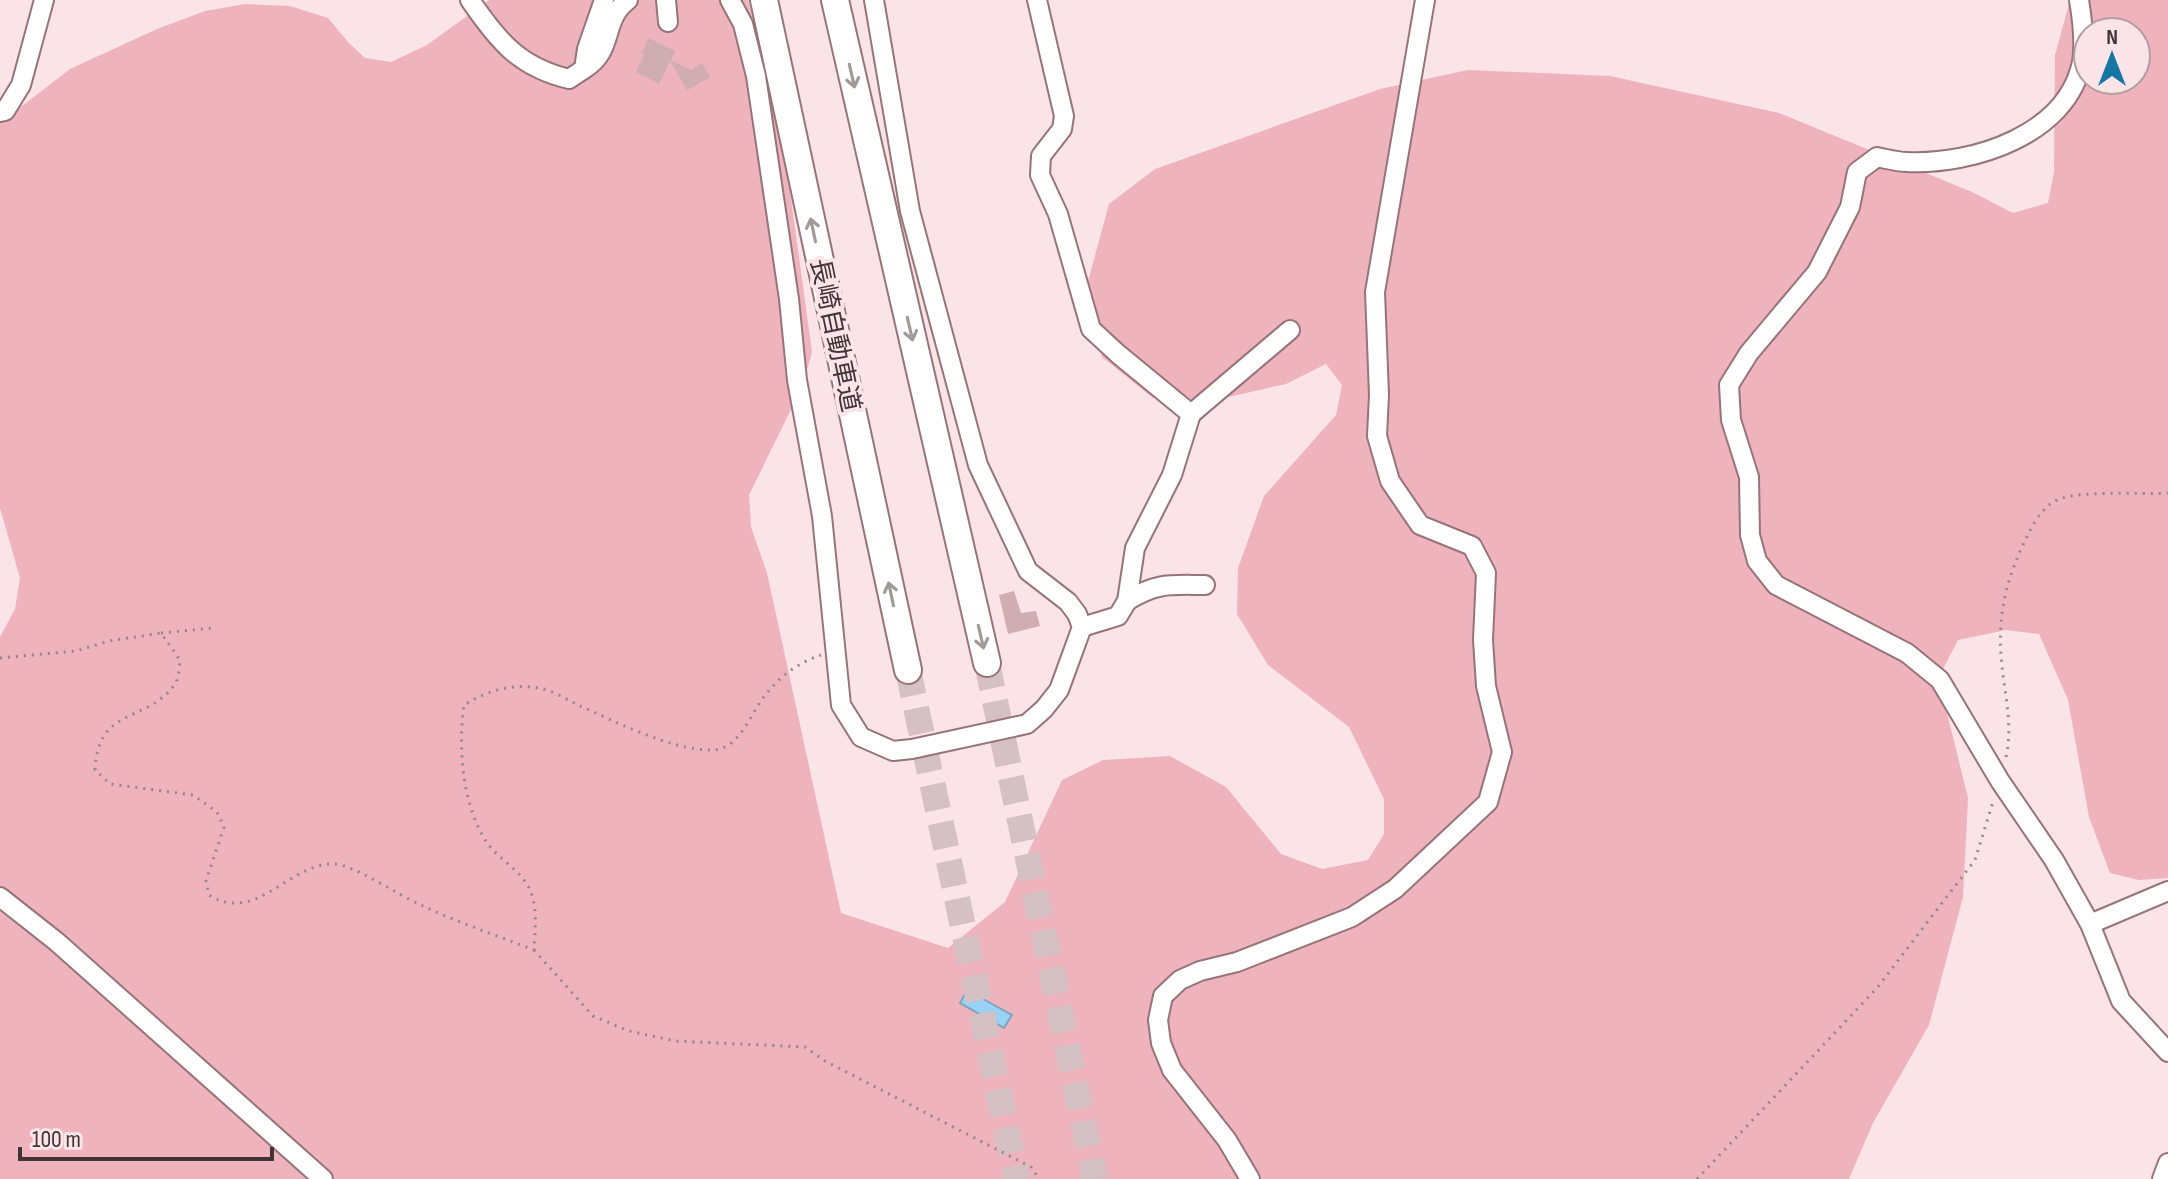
<svg xmlns="http://www.w3.org/2000/svg" width="2168" height="1179" viewBox="0 0 2168 1179" font-family="'Sofia Sans Condensed','Noto Sans JP',sans-serif">
<style>
.green{fill:#eeb3bc;fill-rule:evenodd}
.water{fill:#99d2f5;stroke:#7fa3bc;stroke-width:2}
.building{fill:#d0adb2}
.lines{fill:none;stroke-linecap:round;stroke-linejoin:round}
.highway-tunnel{stroke:#d5c1c4;stroke-width:26;stroke-dasharray:26 13;stroke-linecap:butt}
.minor-casing{stroke:#967479;stroke-width:22}
.highway-casing{stroke:#967479;stroke-width:30}
.path{stroke:#978688;stroke-width:3;stroke-dasharray:2 6;stroke-linecap:butt}
.minor{stroke:#fff;stroke-width:18}
.highway{stroke:#fff;stroke-width:26}
.oneway{stroke:#a09a9a}
.labels{text-anchor:middle;stroke-width:8;stroke-linejoin:round;paint-order:stroke}
.street-label{font-size:26px;fill:#423436;stroke:#fae4e7}
</style>
<rect width="100%" height="100%" fill="#fae4e7"/>
<path class="green" d="M489,0H748L785,155L812,352L802,387L749,495L751,527L767,573L841,913L948,948L1005,902L1062,780L1103,760L1170,756L1226,787L1281,854L1322,869L1368,860L1384,834V799L1349,727L1268,665L1237,614L1238,568L1264,496L1336,415L1342,385L1326,364L1286,384L1219,399L1153,398L1102,357L1087,285L1109,204L1155,169L1380,89L1468,70L1610,76L1779,113L1972,192L2013,213L2048,203L2054,172L2055,55L2070,0H2168V878L2139,880L2110,873L2089,817L2068,700L2039,634L2006,630L1958,640L1943,669L1947,713L1968,798L1963,897L1929,1025L1873,1123L1849,1179H0V637L15,609L20,578L0,508V123L70,69L157,29L205,11L245,4L290,6L328,18L348,42L365,58L391,62L427,45ZM2088,32H2136V80H2088Z"/>
<polygon class="water" points="967,990 1012,1015 1004,1028 960,1003"/>
<g class="building">
<polygon points="649,38 675,51 671,60 691,70 702,63 710,77 687,90 670,61 659,84 636,72 644,55 641,54"/>
<polygon points="1014,591 1021,613 1036,611 1040,626 1008,634 999,595"/>
</g>
<g class="lines">
<g class="highway-tunnel">
<polyline points="987,663 1095,1179"/>
<polyline points="908,670 1017,1179"/>
</g>
<defs>
<g id="minor">
<path d="M470,0C498,41 519,67 569,79L584,69L587,49L604,0"/>
<polyline points="666,0 668,22"/>
<polyline points="730,0 743,24 756,76 789,299 797,380 822,516 841,705 861,737 893,751 912,749 1027,724 1044,709 1059,690 1082,627 1077,614 1068,602 1028,571 978,465 910,211 874,0"/>
<polyline points="1037,0 1064,116 1062,129 1041,156 1040,175 1058,214 1091,329 1118,354 1191,414 1290,330"/>
<path d="M2079,0C2082,18 2085,44 2082,62C2067,135 1973,165 1907,162C1897,162 1887,159 1877,157L1857,172L1850,207L1817,272L1749,353L1729,385L1731,420L1749,477L1750,535L1757,561L1776,585L1907,653L1940,680L2000,781L2054,860L2090,924L2121,1001L2168,1052"/>
<path d="M584,69C615,51 601,20 628,0"/>
<polyline points="0,112 5,111 21,85 44,0"/>
<path d="M1127,601C1157,582 1171,585 1205,585"/>
<polyline points="1082,627 1118,616 1127,601 1135,548 1172,475 1191,414"/>
<polyline points="0,897 57,942 323,1179"/>
<polyline points="2090,924 2168,891"/>
<polyline points="1250,1179 1227,1140 1172,1070 1161,1043 1158,1020 1163,996 1180,980 1200,971 1237,962 1352,917 1395,889 1488,802 1502,752 1486,686 1483,640 1486,573 1472,546 1420,525 1390,481 1377,436 1379,395 1375,292 1425,0"/>
<polyline points="2162,1179 2168,1163"/>
</g>
<g id="highway">
<polyline points="764,0 908,670"/>
<polyline points="835,0 987,663"/>
</g>
</defs>
<use href="#minor" class="minor-casing"/>
<use href="#highway" class="highway-casing"/>
<g class="path">
<polyline points="161,633 213,628"/>
<path d="M0,658L76,651L109,641L161,633L180,660C179,668 179,678 175,684C147,724 98,705 95,770L110,784L193,795L217,812L224,827L206,881L209,895C257,925 289,862 335,864C356,866 398,895 419,904C456,922 496,935 534,950C535,929 539,902 526,883C515,866 494,856 484,838C462,801 458,747 464,705C486,691 513,683 539,688C552,690 566,699 578,705C614,721 671,750 710,750C741,751 750,712 767,693C781,675 800,662 821,655"/>
<path d="M2006,757C2013,727 2005,695 2002,666C1997,623 2004,586 2022,547C2029,532 2038,512 2053,502C2073,489 2141,495 2168,493"/>
<polyline points="534,950 593,1016 629,1031 675,1041 805,1047 825,1061 1031,1167 1039,1179"/>
<polyline points="1697,1179 1877,988 1975,860 1993,802"/>
</g>
<use href="#minor" class="minor"/>
<use href="#highway" class="highway"/>
</g>
<defs><path id="oneway-shaft" d="M-6 0H5M1.5-3L5.5 0L1.5 3" fill="none" stroke-width="1.6" stroke-linecap="round" stroke-linejoin="round" transform="scale(2)"/></defs>
<g class="oneway">
<use href="#oneway-shaft" transform="translate(852 76) rotate(77)"/>
<use href="#oneway-shaft" transform="translate(813 230) rotate(-102)"/>
<use href="#oneway-shaft" transform="translate(910 329) rotate(77)"/>
<use href="#oneway-shaft" transform="translate(891 594) rotate(-102)"/>
<use href="#oneway-shaft" transform="translate(981 637) rotate(77)"/>
</g>
<g class="labels">
<g class="street-label">
<text transform="translate(836 335) rotate(78)" y="9">長崎自動車道</text>
</g>
</g>
<g transform="translate(2112 56)"><circle r="38" fill="#fae4e7" stroke="#b09ea0" stroke-width="2"/>
<path d="M0-6L14 30L0 20L-14 30Z" fill="#1776a3"/>
<text y="-12" font-size="22" font-weight="bold" text-anchor="middle" fill="#423436">N</text>
</g>
<path d="M20 1147v12h252v-12" fill="none" stroke="#423436" stroke-width="4"/>
<text x="32" y="1147" font-size="24" fill="#423436" stroke="#fae4e7" stroke-width="6" paint-order="stroke">100 m</text>
</svg>
